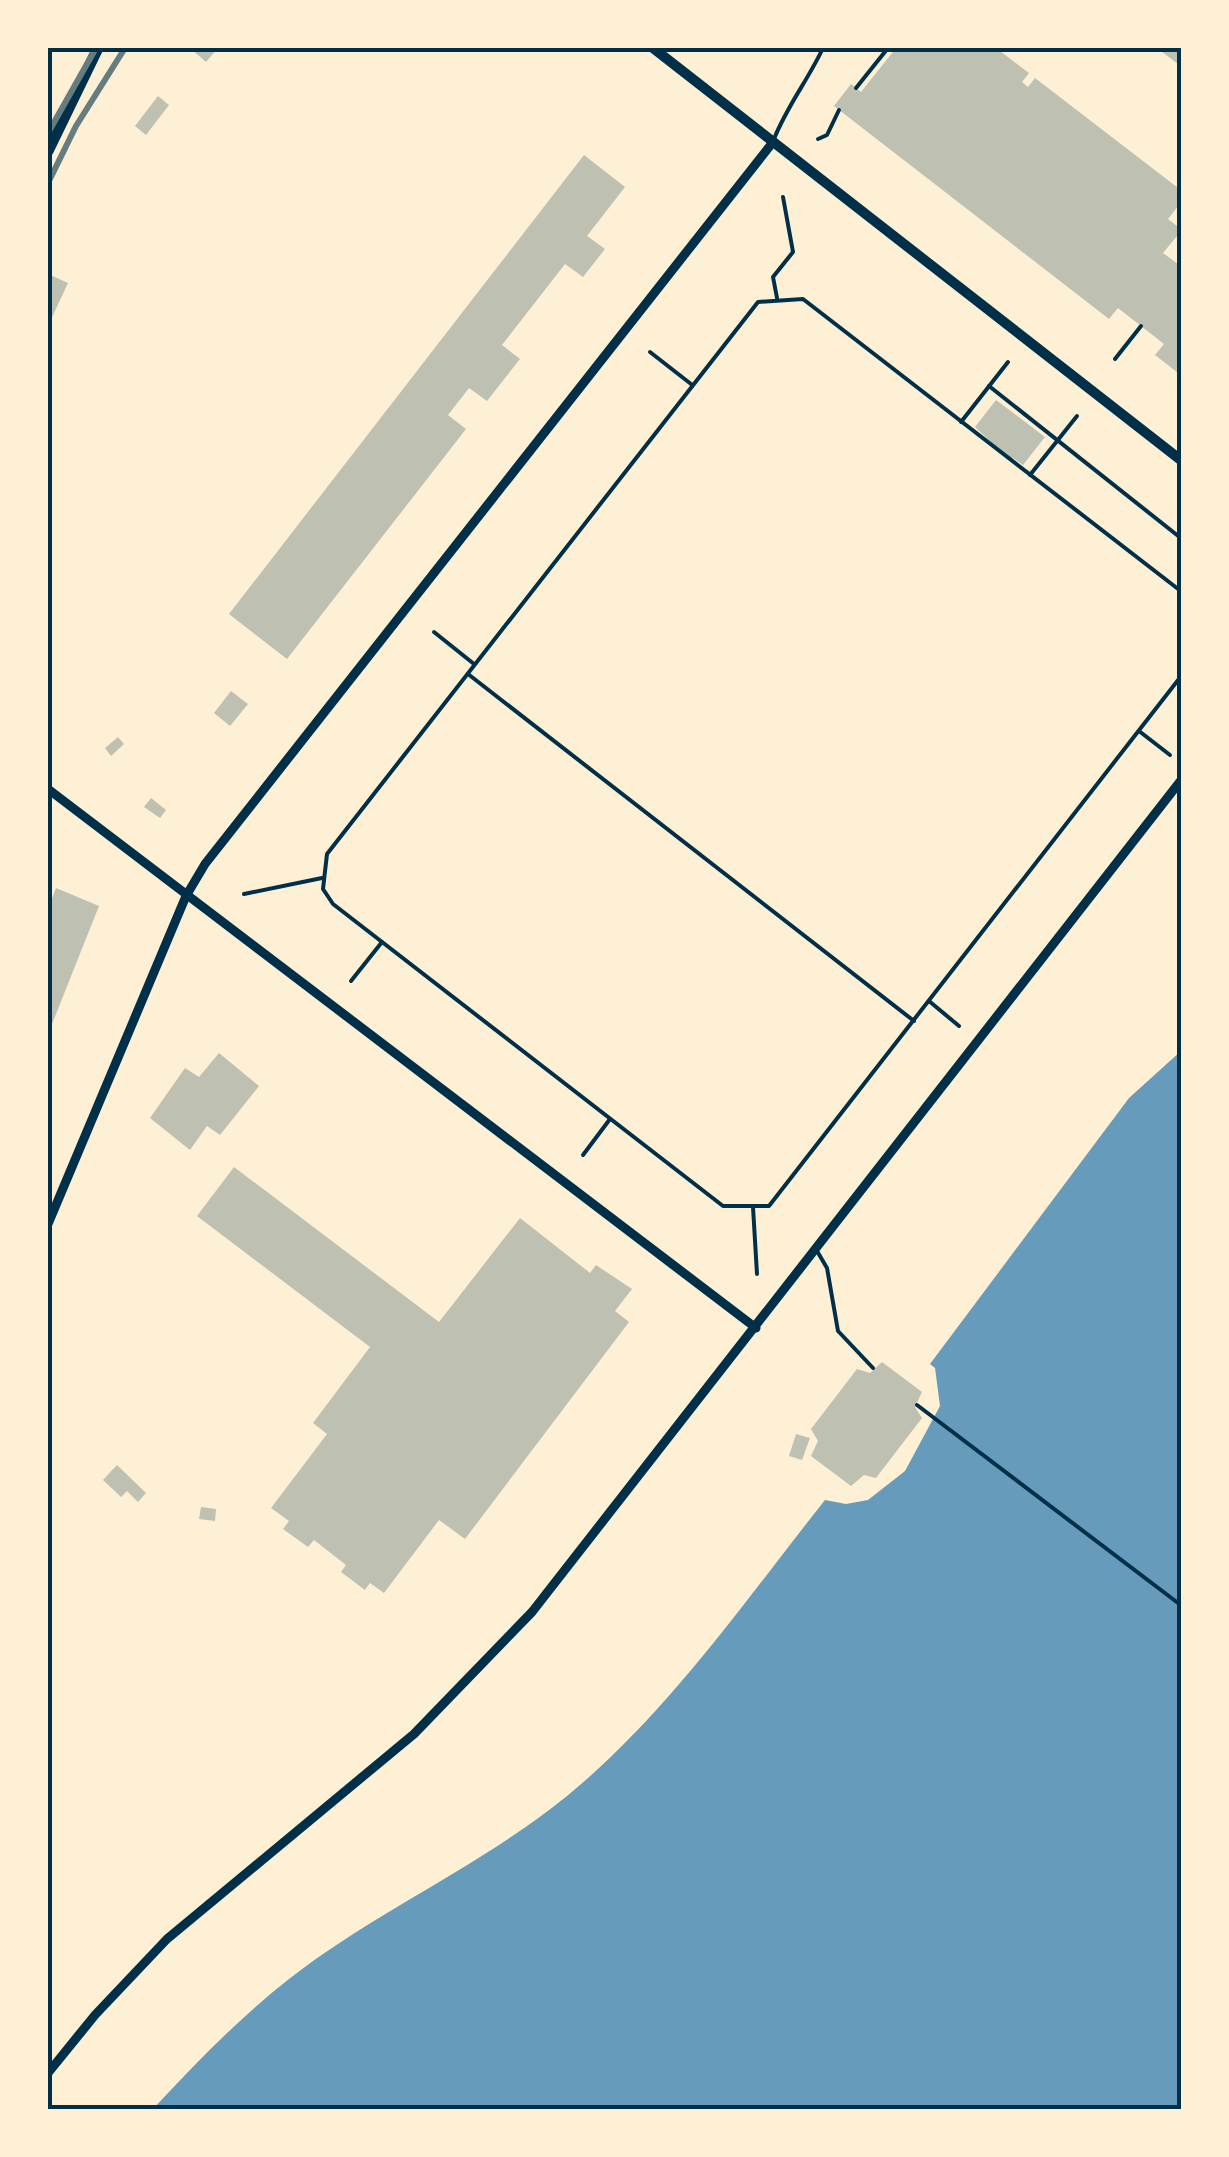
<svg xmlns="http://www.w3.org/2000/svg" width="1229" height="2157" viewBox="0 0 1229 2157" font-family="Overpass,sans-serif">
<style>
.water{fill:#669bbc}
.building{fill:#bec0b2}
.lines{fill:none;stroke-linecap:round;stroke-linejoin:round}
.path{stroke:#003049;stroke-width:4}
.service{stroke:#003049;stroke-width:4}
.minor{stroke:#003049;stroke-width:9}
.tertiary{stroke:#003049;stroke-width:10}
.secondary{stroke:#003049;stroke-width:11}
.rail{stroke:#657d81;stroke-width:6}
.neatline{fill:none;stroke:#003049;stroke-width:4}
</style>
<rect width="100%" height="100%" fill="#fdf0d5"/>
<path class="water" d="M1181,1051V2109L152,2110C195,2064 239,2018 289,1979C376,1911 481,1866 567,1796C668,1713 744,1602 825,1500L846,1504L868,1500L905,1471L940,1406L935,1368L930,1364L1129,1098Z"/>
<g class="building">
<polygon points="190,48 218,48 206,62"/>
<polygon points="896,48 996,48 1029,73 1022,82 1028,87 1035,78 1182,191 1182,201 1168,219 1182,230 1163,253 1182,267 1182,376 1155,355 1164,344 1118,308 1109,319 834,106 851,84 861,92"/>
<polygon points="1157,48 1182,48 1182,59 1178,64"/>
<polygon points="158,96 169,105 146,135 135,126"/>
<polygon points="584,155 625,187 587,236 605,249 583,277 565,264 502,345 520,359 487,401 469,388 448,415 466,429 287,659 229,614"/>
<polygon points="48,274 68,283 48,326"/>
<polygon points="996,400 1045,437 1023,465 1013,458 1011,461 975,427"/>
<polygon points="231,691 248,704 230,726 214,713"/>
<polygon points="118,737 124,744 111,756 105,748"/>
<polygon points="151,798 166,810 160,818 144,807"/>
<polygon points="56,888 99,906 48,1034 48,909"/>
<polygon points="219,1053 259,1086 220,1135 207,1126 190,1150 150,1118 185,1068 199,1077"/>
<polygon points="234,1167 439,1322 520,1218 590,1273 596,1265 632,1289 615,1311 629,1322 465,1539 439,1520 384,1593 370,1583 365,1590 341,1572 346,1565 314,1540 308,1547 283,1529 289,1521 271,1508 327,1434 313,1423 370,1347 197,1216"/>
<polygon points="882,1362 922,1392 915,1407 922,1418 876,1478 864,1475 851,1486 811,1456 818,1441 811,1429 857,1369 870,1373"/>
<polygon points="796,1434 810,1438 802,1460 789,1456"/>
<polygon points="117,1465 146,1493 138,1502 127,1491 121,1497 103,1480"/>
<polygon points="201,1507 216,1509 215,1521 199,1519"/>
</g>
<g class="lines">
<g class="path">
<polyline points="856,88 888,48"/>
<polyline points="818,139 827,135 839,110"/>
<polyline points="777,298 773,277 793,252 783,197"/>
<polyline points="650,352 691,384"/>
<polyline points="1115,359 1141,326"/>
<polyline points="989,386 1182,539"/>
<polyline points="961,422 1008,362"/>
<polyline points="1030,475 1077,416"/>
<polyline points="1182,592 803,299 758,302 327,854 323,889 333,904 723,1206 769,1206 1182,675"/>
<polyline points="434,632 474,664"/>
<polyline points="468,674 914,1021"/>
<polyline points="1139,731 1170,755"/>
<polyline points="244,894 322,878"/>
<polyline points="351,981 382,942"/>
<polyline points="929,1001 959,1026"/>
<polyline points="583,1155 610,1119"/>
<polyline points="753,1207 757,1274"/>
</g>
<g class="service">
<path d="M774,139C787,106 808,80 823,48"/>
<polyline points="817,1251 827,1268 838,1331 873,1368"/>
<polyline points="917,1405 1182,1606"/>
</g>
<g class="minor">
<polyline points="48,789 756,1328"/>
<polyline points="48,1224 186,896 205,864 773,142"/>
<polyline points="48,2073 95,2015 167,1939 414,1734 532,1612 1182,779"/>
</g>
<polyline class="tertiary" points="653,48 1182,461"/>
<polyline class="secondary" points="48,151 98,48"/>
<g class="rail">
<polyline points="48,133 96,48"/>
<polyline points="48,183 76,126 125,48"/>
</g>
</g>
<rect width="1229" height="2157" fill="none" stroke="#fdf0d5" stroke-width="100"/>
<rect x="50" y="50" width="1129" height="2057" class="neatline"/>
</svg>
